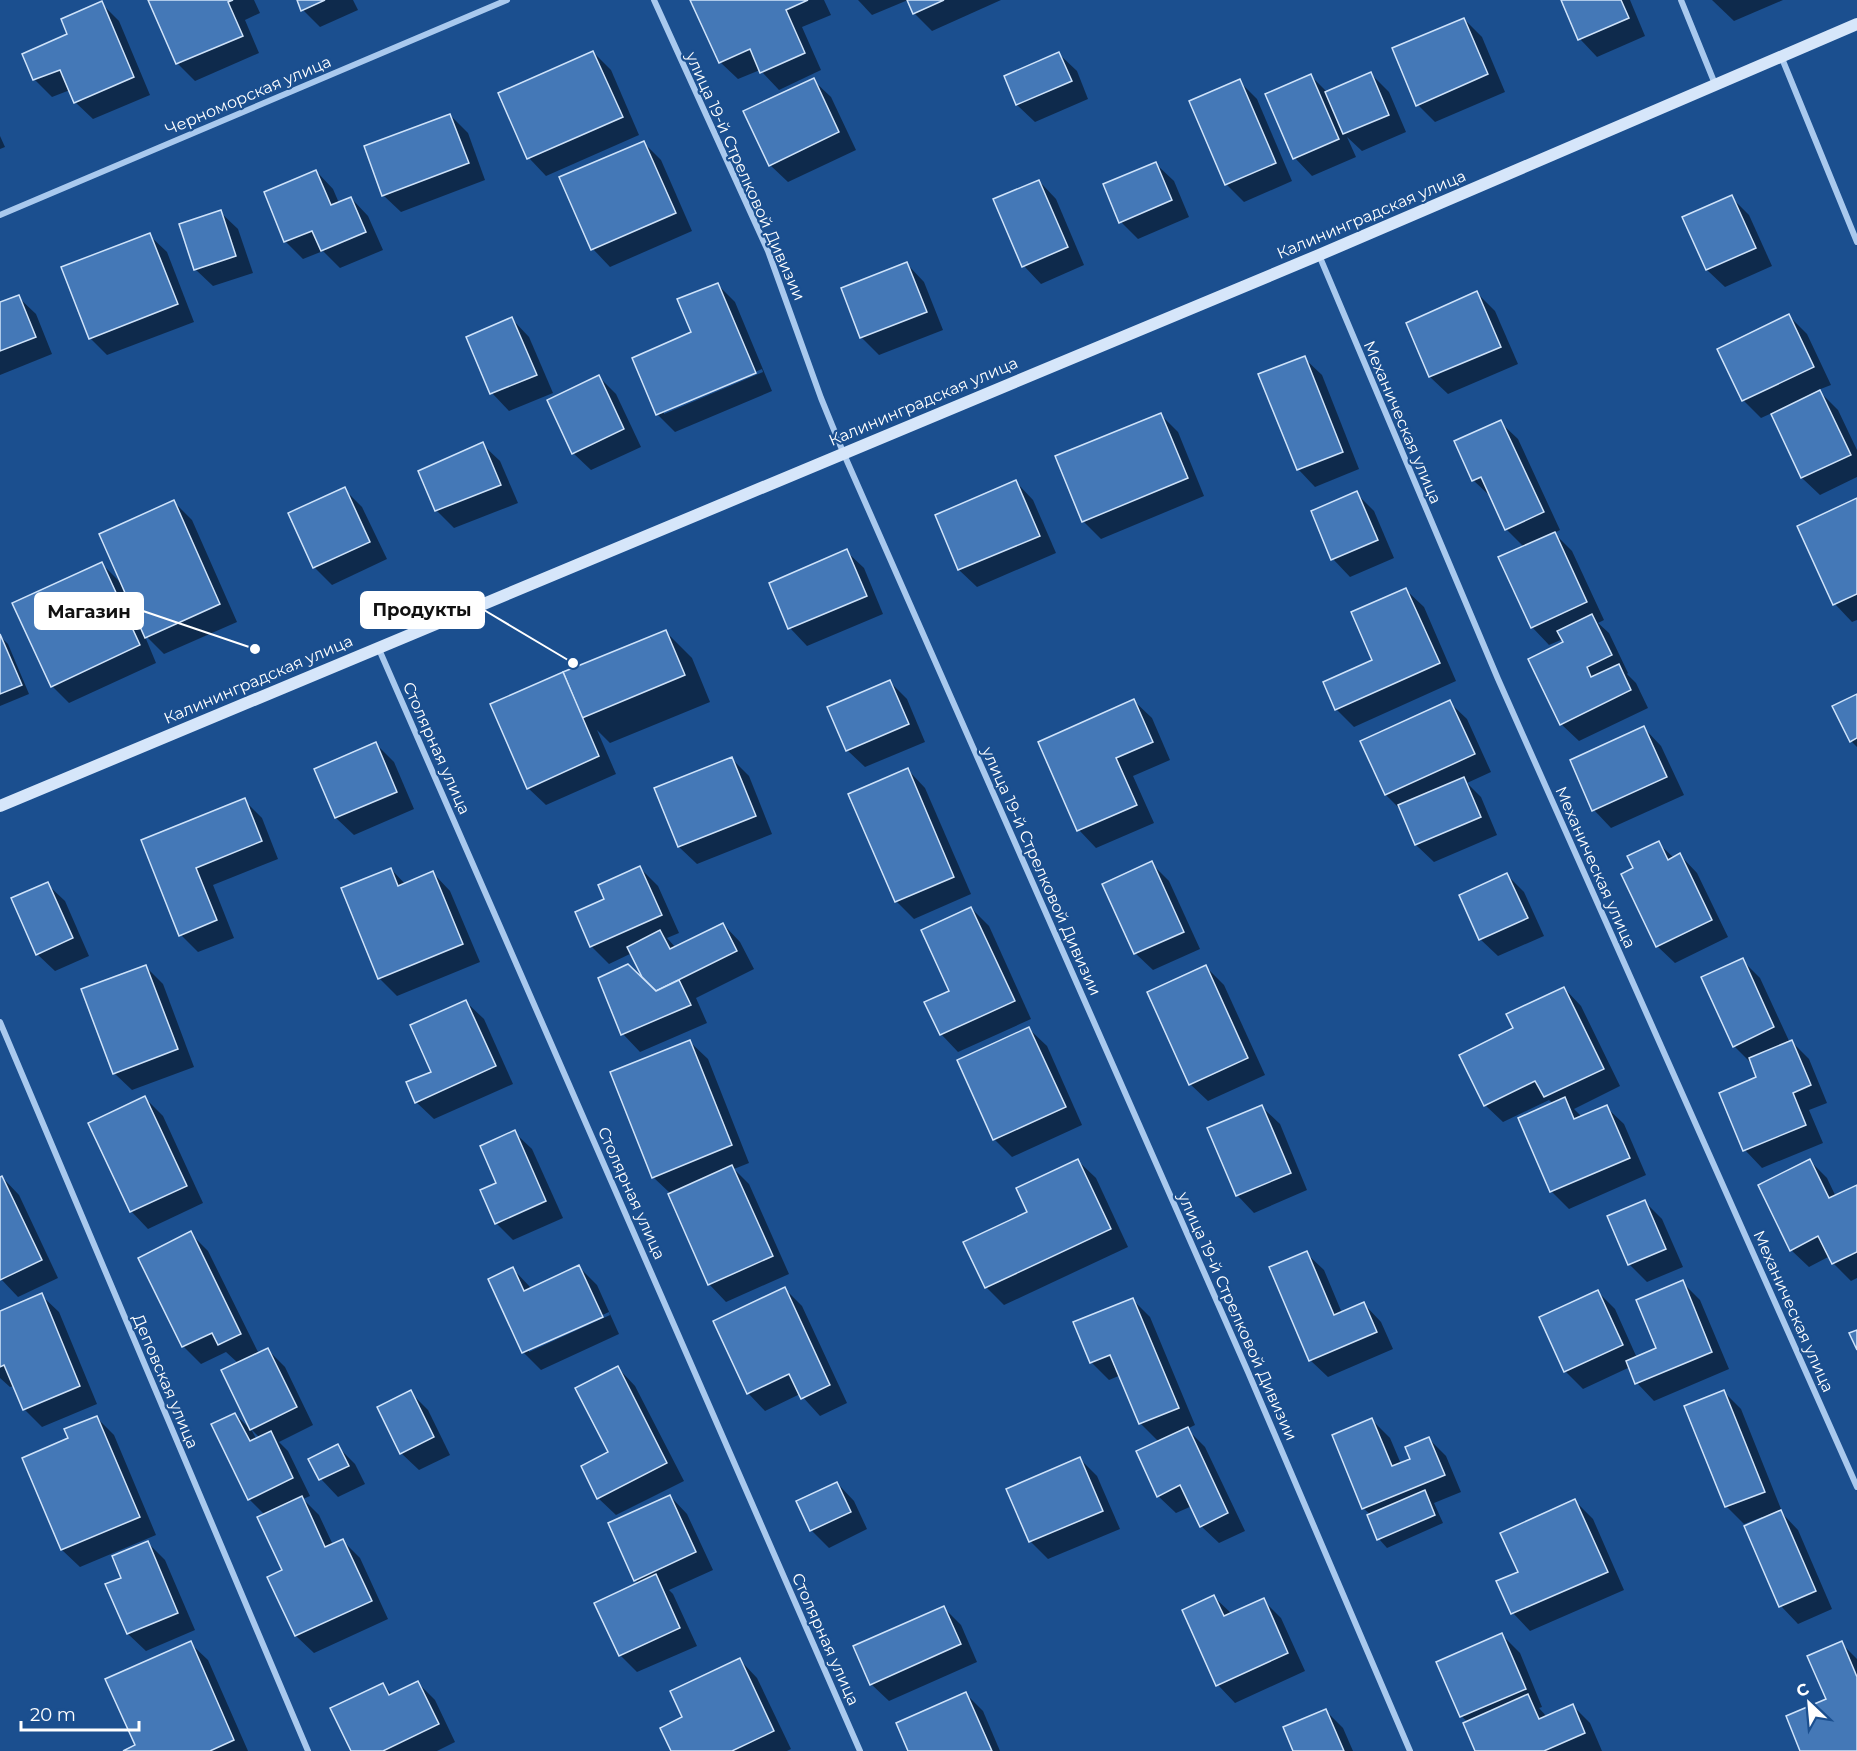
<svg xmlns="http://www.w3.org/2000/svg" width="1857" height="1751" viewBox="0 0 1857 1751" font-family="Montserrat,sans-serif">
<style>
.shadow{fill:#0007;fill-rule:evenodd}
.building{fill:#4478b7;stroke:#cfe3fa;stroke-width:1.5}
.lines{fill:none;stroke-linecap:round;stroke-linejoin:round}
.minor{stroke:#a9c9ee;stroke-width:6}
.secondary{stroke:#d6e6fa;stroke-width:12}
.labels{text-anchor:middle;stroke-width:4.5;stroke-linejoin:round;paint-order:stroke}
.street-label{font-size:16px;fill:#fff;stroke:#1b4f8f}
.leader{fill:none;stroke:#fff;stroke-width:2}
.callout-dot{fill:#fff;stroke:#1b4f8f;stroke-width:2}
.callout{fill:#fff;stroke:#fff;stroke-width:2}
.callout-label{font-size:18px;text-anchor:middle;font-weight:bold;fill:#111}
</style>
<rect width="100%" height="100%" fill="#1b4f8f"/>
<g class="shadow">
<polygon points="150,0 254,0 260,13 245,20 259,53 195,81 177,63"/>
<polygon points="298,0 353,0 358,10 320,27 303,10"/>
<polygon points="692,0 824,0 831,15 802,27 821,70 779,90 760,70 738,79 720,62"/>
<polygon points="858,0 908,0 872,15"/>
<polygon points="909,0 1001,0 932,31 914,13"/>
<polygon points="1563,0 1630,0 1645,36 1597,57 1580,39"/>
<polygon points="1712,0 1783,0 1734,21"/>
<polygon points="101,3 119,21 150,95 93,119 75,102 70,90 52,97 35,80 24,55 69,35"/>
<polygon points="1464,19 1482,37 1505,92 1435,122 1418,105"/>
<polygon points="593,52 611,70 639,135 546,176 529,158 500,94"/>
<polygon points="1059,54 1077,71 1088,99 1035,122 1017,105 1006,77"/>
<polygon points="1371,74 1389,92 1406,132 1362,151 1347,137 1356,157 1312,176 1295,158 1311,76 1328,93"/>
<polygon points="813,80 831,97 856,150 788,182 770,165"/>
<polygon points="1239,81 1257,99 1292,181 1244,202 1226,184"/>
<polygon points="450,115 468,133 485,180 401,212 383,195"/>
<polygon points="0,136 5,147 0,149"/>
<polygon points="643,142 661,160 692,231 610,267 593,249"/>
<polygon points="1156,164 1174,181 1189,217 1138,239 1121,222"/>
<polygon points="316,171 333,189 339,203 351,198 368,216 383,250 340,268 323,251 303,259 286,242 266,193"/>
<polygon points="1039,181 1056,199 1084,265 1041,284 1024,266"/>
<polygon points="1731,197 1749,215 1772,266 1725,287 1707,270"/>
<polygon points="220,212 238,229 253,273 213,286 195,269"/>
<polygon points="149,235 167,252 194,322 107,355 90,338"/>
<polygon points="907,264 924,282 943,330 879,355 861,337"/>
<path d="M717,284L735,302L772,391L675,432L658,415L634,358L693,333ZM762,369L763,372L664,414V411Z"/>
<polygon points="1477,293 1495,311 1518,364 1448,394 1430,377 1408,323"/>
<polygon points="18,297 36,314 52,354 0,375 0,304"/>
<polygon points="1789,316 1807,334 1831,385 1818,390 1838,410 1857,450 1857,477 1820,495 1802,478 1772,413 1761,418 1743,400"/>
<polygon points="512,319 529,337 553,393 509,411 492,393"/>
<polygon points="1304,358 1322,375 1359,469 1315,487 1298,469"/>
<polygon points="599,377 616,394 641,447 591,470 573,453"/>
<polygon points="1160,414 1178,432 1204,496 1101,539 1083,521"/>
<polygon points="1500,422 1518,439 1560,530 1554,533 1572,551 1604,620 1598,623 1609,633 1628,673 1627,674 1636,683 1648,708 1579,741 1561,724 1565,643 1563,639 1549,645 1532,627 1524,547 1506,529 1491,497 1473,480"/>
<polygon points="482,444 500,461 518,503 454,528 437,511 420,472"/>
<polygon points="1016,482 1033,500 1056,553 977,587 959,570 937,516"/>
<polygon points="344,489 362,507 387,559 332,585 314,567"/>
<polygon points="1356,493 1374,511 1394,558 1350,577 1333,559 1313,512"/>
<polygon points="1857,500 1857,620 1852,622 1835,604 1799,527"/>
<polygon points="174,502 192,520 237,622 164,654 144,634 156,663 69,703 52,686 102,564 123,585"/>
<polygon points="846,551 864,568 883,614 807,646 790,628"/>
<polygon points="1406,590 1424,607 1456,681 1354,727 1336,709 1374,661"/>
<polygon points="666,632 692,658 710,702 610,743 597,730 616,774 546,805 528,788 492,705"/>
<polygon points="0,636 8,644 29,694 0,706"/>
<polygon points="890,682 907,699 925,742 865,767 847,750"/>
<polygon points="1857,696 1857,747 1851,741"/>
<polygon points="1134,701 1152,718 1170,760 1133,776 1154,823 1096,848 1079,830 1040,743"/>
<polygon points="1449,702 1467,719 1491,772 1467,783 1481,797 1497,835 1434,862 1416,845 1401,810 1386,795"/>
<polygon points="1644,728 1661,746 1684,795 1611,828 1594,810"/>
<polygon points="376,744 394,762 414,809 354,835 336,818 316,769"/>
<polygon points="732,759 749,776 772,834 697,864 679,847 656,789"/>
<polygon points="908,770 925,788 971,894 914,919 896,901"/>
<polygon points="244,800 262,818 278,859 213,885 234,938 198,952 181,935 143,841"/>
<polygon points="1658,843 1674,858 1680,855 1697,873 1728,937 1675,963 1657,946 1635,869"/>
<polygon points="1151,863 1169,881 1200,949 1153,970 1135,953"/>
<polygon points="640,868 658,886 679,933 667,938 676,948 723,924 740,942 754,969 696,998 707,1023 640,1052 623,1034 599,979 647,983 632,953 609,964 591,946 606,900"/>
<polygon points="391,869 406,885 433,873 450,891 480,962 397,996 379,978"/>
<polygon points="1507,875 1524,892 1544,936 1498,956 1480,939"/>
<polygon points="47,884 65,901 89,956 55,971 37,954"/>
<polygon points="971,908 989,926 1031,1019 958,1052 941,1034"/>
<polygon points="1742,960 1760,978 1790,1043 1792,1042 1809,1059 1827,1103 1809,1110 1823,1143 1762,1168 1745,1150 1721,1093 1758,1077 1752,1064 1734,1046"/>
<polygon points="146,967 163,984 194,1067 132,1090 114,1073"/>
<polygon points="1206,967 1224,985 1265,1075 1208,1101 1190,1084"/>
<polygon points="1564,988 1581,1006 1620,1086 1574,1109 1582,1117 1606,1107 1624,1124 1646,1175 1569,1209 1551,1191 1553,1104 1549,1100 1503,1122 1485,1105 1515,1029"/>
<polygon points="466,1002 484,1019 513,1084 434,1119 416,1102"/>
<polygon points="1029,1029 1047,1046 1082,1125 1012,1157 994,1139"/>
<polygon points="690,1042 708,1059 749,1163 734,1169 749,1184 789,1274 726,1302 709,1284 671,1194 653,1177"/>
<polygon points="145,1098 163,1116 203,1203 148,1229 131,1211"/>
<polygon points="1262,1107 1280,1124 1307,1190 1254,1213 1237,1195"/>
<polygon points="514,1132 532,1149 563,1218 513,1240 496,1223 498,1184"/>
<polygon points="1078,1161 1096,1178 1128,1247 1004,1305 986,1287 1029,1213"/>
<polygon points="1810,1161 1827,1178 1836,1197 1857,1186 1857,1278 1851,1281 1834,1264 1830,1256 1809,1267 1791,1250"/>
<polygon points="2,1177 19,1195 58,1278 18,1297 0,1278 0,1178"/>
<polygon points="1645,1202 1662,1219 1683,1267 1647,1282 1629,1264"/>
<polygon points="190,1233 208,1251 259,1354 267,1349 285,1367 313,1425 279,1442 288,1451 310,1496 303,1499 319,1515 333,1545 343,1541 360,1558 388,1619 314,1653 296,1636 269,1578 284,1571 265,1515 249,1499 235,1414 252,1431 257,1440 260,1438 252,1430 223,1371 238,1363 226,1352 201,1364 183,1346 140,1258"/>
<polygon points="1306,1253 1324,1270 1342,1313 1364,1304 1381,1322 1393,1349 1328,1377 1310,1360"/>
<path d="M579,1267L597,1285L619,1334L541,1370L524,1353L490,1280L513,1269L532,1289ZM609,1312L610,1315L529,1352V1349Z"/>
<polygon points="1682,1282 1700,1300 1729,1369 1654,1401 1637,1383 1630,1367 1583,1389 1565,1371 1598,1292 1615,1309 1637,1358 1658,1349"/>
<polygon points="785,1289 802,1306 847,1403 820,1416 800,1394 765,1411 748,1393"/>
<polygon points="41,1295 59,1312 97,1404 42,1427 24,1409 14,1386 10,1387 0,1378 0,1312"/>
<polygon points="1132,1299 1150,1317 1195,1425 1187,1429 1205,1447 1245,1531 1219,1543 1201,1526 1192,1506 1176,1513 1158,1496 1159,1442 1140,1423 1121,1375 1109,1380 1091,1362"/>
<polygon points="618,1368 635,1386 684,1481 616,1515 598,1498 610,1453"/>
<polygon points="410,1392 428,1410 450,1455 419,1470 401,1453"/>
<polygon points="1724,1392 1741,1409 1781,1509 1779,1510 1798,1530 1832,1609 1798,1624 1781,1606 1762,1517 1744,1524 1726,1506"/>
<polygon points="97,1418 114,1435 156,1535 80,1567 62,1550 24,1458 70,1439"/>
<polygon points="1372,1420 1390,1438 1401,1464 1412,1460 1429,1439 1446,1456 1461,1492 1434,1503 1443,1523 1387,1548 1379,1539 1371,1515 1363,1508"/>
<polygon points="337,1446 355,1464 365,1484 338,1497 321,1479 310,1459"/>
<polygon points="1080,1459 1097,1476 1120,1529 1048,1559 1030,1541"/>
<polygon points="837,1483 854,1501 867,1529 829,1548 811,1530"/>
<polygon points="670,1496 687,1514 713,1570 669,1590 673,1594 697,1646 637,1672 620,1655 639,1584 635,1580"/>
<polygon points="1575,1501 1593,1519 1624,1590 1530,1631 1513,1613 1498,1581 1520,1572"/>
<polygon points="147,1542 165,1560 195,1630 146,1651 128,1634 107,1585 123,1579"/>
<polygon points="1214,1597 1232,1614 1263,1600 1281,1618 1305,1671 1235,1703 1218,1685 1184,1611"/>
<polygon points="944,1608 961,1625 977,1662 889,1701 871,1684"/>
<polygon points="1502,1635 1520,1653 1542,1707 1539,1708 1547,1717 1573,1706 1590,1723 1602,1751 1477,1751 1468,1722 1461,1716"/>
<polygon points="190,1643 208,1660 248,1751 126,1751 137,1746"/>
<polygon points="1841,1643 1857,1659 1857,1751 1802,1751 1828,1700"/>
<polygon points="740,1660 757,1678 791,1749 787,1751 673,1751 684,1718"/>
<polygon points="418,1683 435,1700 455,1742 437,1751 352,1751 382,1684 393,1695"/>
<polygon points="966,1694 983,1711 1000,1751 910,1751"/>
<polygon points="1325,1710 1343,1728 1353,1751 1294,1751"/>
</g>
<g class="building">
<polygon points="148,0 233,0 228,2 243,36 176,64"/>
<polygon points="297,0 325,0 301,11"/>
<polygon points="690,0 808,0 786,10 805,53 760,73 750,49 719,63"/>
<polygon points="907,0 944,0 913,14"/>
<polygon points="1561,0 1621,0 1629,18 1578,40"/>
<polygon points="102,1 134,77 74,103 60,70 33,80 22,54 67,34 61,19"/>
<polygon points="1464,18 1488,74 1416,106 1392,48"/>
<polygon points="593,51 623,117 527,159 498,93"/>
<polygon points="1059,52 1072,81 1016,105 1004,76"/>
<polygon points="1371,72 1389,115 1343,134 1325,92"/>
<polygon points="1311,74 1339,139 1293,159 1265,94"/>
<polygon points="814,78 839,132 769,166 743,111"/>
<polygon points="1240,79 1276,163 1225,185 1189,101"/>
<polygon points="450,114 469,163 382,196 364,146"/>
<polygon points="644,141 676,213 591,250 559,177"/>
<polygon points="1156,162 1172,200 1119,223 1103,184"/>
<polygon points="316,170 331,205 351,197 366,232 321,251 312,231 284,242 264,192"/>
<polygon points="1039,180 1068,247 1022,267 993,199"/>
<polygon points="1732,195 1756,248 1706,270 1682,217"/>
<polygon points="221,210 236,256 194,270 179,224"/>
<polygon points="150,233 178,304 89,339 61,267"/>
<polygon points="907,262 927,312 860,338 841,288"/>
<polygon points="718,283 756,373 656,415 632,358 691,332 677,299"/>
<polygon points="1477,291 1501,347 1429,377 1406,323"/>
<polygon points="19,295 36,337 0,351 0,302"/>
<polygon points="1789,314 1814,367 1742,401 1717,349"/>
<polygon points="512,317 537,375 490,394 466,337"/>
<polygon points="1305,356 1343,452 1297,470 1258,374"/>
<polygon points="599,375 624,429 572,454 547,400"/>
<polygon points="1820,390 1851,455 1801,478 1771,414"/>
<polygon points="1161,413 1188,478 1082,522 1055,456"/>
<polygon points="1501,420 1544,512 1505,530 1481,477 1472,481 1454,441"/>
<polygon points="483,442 501,485 435,511 418,471"/>
<polygon points="1016,480 1040,536 958,570 935,515"/>
<polygon points="345,487 370,542 313,568 288,513"/>
<polygon points="1357,491 1378,540 1331,560 1311,511"/>
<polygon points="1857,498 1857,594 1833,605 1797,526"/>
<polygon points="174,500 220,604 145,638 99,534"/>
<polygon points="1555,532 1587,602 1531,628 1498,557"/>
<polygon points="847,549 867,596 788,629 769,583"/>
<polygon points="102,562 140,645 51,687 12,603"/>
<polygon points="1406,588 1440,663 1335,710 1323,682 1372,660 1351,612"/>
<polygon points="1592,614 1612,655 1587,667 1591,677 1619,664 1631,690 1560,725 1528,659 1563,642 1557,631"/>
<polygon points="666,630 685,675 582,718 563,672"/>
<polygon points="0,634 22,685 0,694"/>
<polygon points="563,672 599,756 527,789 490,704"/>
<polygon points="890,680 909,724 846,751 827,707"/>
<polygon points="1857,694 1857,738 1850,742 1832,706"/>
<polygon points="1134,699 1153,742 1116,758 1137,805 1077,831 1038,742"/>
<polygon points="1450,700 1475,754 1385,795 1360,741"/>
<polygon points="1644,726 1667,777 1592,811 1570,760"/>
<polygon points="376,742 397,792 335,818 314,769"/>
<polygon points="732,757 756,816 678,847 654,788"/>
<polygon points="908,768 954,877 895,902 848,794"/>
<polygon points="1464,777 1481,817 1415,845 1398,805"/>
<polygon points="245,798 262,841 196,868 217,920 179,936 141,840"/>
<polygon points="1659,841 1668,860 1680,853 1712,920 1656,947 1621,874 1633,868 1627,856"/>
<polygon points="1152,861 1184,932 1134,954 1102,884"/>
<polygon points="640,866 662,915 590,947 575,912 604,899 598,885"/>
<polygon points="391,868 398,886 433,871 463,944 378,979 341,888"/>
<polygon points="1507,873 1528,918 1479,940 1459,895"/>
<polygon points="48,882 73,938 36,955 11,898"/>
<polygon points="971,907 1015,1001 940,1035 924,1002 949,991 921,930"/>
<polygon points="723,923 737,951 656,991 642,977 627,947 660,930 670,949"/>
<polygon points="1743,958 1774,1027 1733,1047 1701,977"/>
<polygon points="628,964 656,991 679,980 691,1005 621,1035 598,978"/>
<polygon points="146,965 178,1049 113,1074 81,989"/>
<polygon points="1206,965 1248,1058 1189,1085 1147,992"/>
<polygon points="1564,987 1604,1069 1544,1097 1535,1081 1484,1106 1459,1055 1513,1028 1506,1014"/>
<polygon points="466,1000 496,1066 415,1103 406,1082 431,1072 410,1025"/>
<polygon points="1029,1027 1066,1107 993,1140 957,1060"/>
<polygon points="690,1040 732,1145 652,1178 610,1072"/>
<polygon points="1792,1040 1811,1085 1793,1093 1806,1125 1743,1151 1719,1093 1756,1077 1749,1058"/>
<polygon points="145,1096 187,1186 130,1212 88,1123"/>
<polygon points="1565,1097 1574,1119 1607,1105 1630,1158 1550,1192 1518,1118"/>
<polygon points="1262,1105 1291,1173 1236,1196 1207,1128"/>
<polygon points="515,1130 546,1201 495,1224 480,1190 496,1183 480,1146"/>
<polygon points="1078,1159 1111,1229 985,1288 963,1242 1027,1212 1016,1188"/>
<polygon points="1810,1159 1829,1198 1857,1185 1857,1252 1832,1264 1818,1236 1790,1251 1758,1185"/>
<polygon points="732,1165 773,1256 708,1285 668,1194"/>
<polygon points="2,1176 42,1260 0,1280 0,1177"/>
<polygon points="1645,1200 1666,1249 1628,1265 1607,1216"/>
<polygon points="191,1231 241,1334 218,1345 212,1333 182,1347 138,1258"/>
<polygon points="1307,1251 1334,1315 1364,1302 1377,1332 1309,1361 1269,1267"/>
<polygon points="579,1265 603,1317 522,1353 488,1279 513,1267 524,1291"/>
<polygon points="1683,1280 1712,1352 1635,1384 1626,1361 1656,1348 1636,1300"/>
<polygon points="785,1287 830,1385 801,1399 789,1374 747,1394 713,1321"/>
<polygon points="1598,1290 1623,1345 1564,1372 1539,1317"/>
<polygon points="42,1293 80,1386 23,1410 4,1365 0,1367 0,1311"/>
<polygon points="1133,1298 1179,1408 1139,1424 1110,1355 1090,1363 1073,1322"/>
<polygon points="1857,1330 1857,1350 1849,1333"/>
<polygon points="268,1348 297,1407 250,1430 221,1370"/>
<polygon points="618,1366 667,1463 597,1499 581,1466 608,1452 575,1388"/>
<polygon points="411,1390 434,1437 400,1454 377,1407"/>
<polygon points="1724,1390 1765,1492 1725,1507 1684,1406"/>
<polygon points="235,1413 250,1441 271,1431 293,1478 248,1500 211,1424"/>
<polygon points="97,1416 140,1517 61,1550 22,1458 68,1438 64,1429"/>
<polygon points="1372,1418 1392,1466 1410,1459 1405,1447 1429,1437 1445,1475 1362,1509 1332,1435"/>
<polygon points="1188,1427 1228,1513 1200,1527 1180,1485 1157,1497 1136,1451"/>
<polygon points="338,1444 349,1466 319,1480 308,1459"/>
<polygon points="1080,1457 1103,1511 1029,1542 1006,1489"/>
<polygon points="837,1482 851,1512 810,1531 796,1501"/>
<polygon points="1425,1490 1435,1515 1377,1540 1367,1515"/>
<polygon points="670,1495 696,1552 634,1581 608,1523"/>
<polygon points="302,1496 325,1547 343,1539 372,1601 295,1636 267,1577 282,1570 257,1517"/>
<polygon points="1575,1499 1608,1572 1511,1614 1496,1581 1518,1572 1500,1533"/>
<polygon points="1781,1510 1816,1591 1779,1607 1744,1526"/>
<polygon points="148,1541 178,1613 127,1634 105,1584 121,1578 112,1556"/>
<polygon points="656,1574 680,1628 619,1656 594,1603"/>
<polygon points="1214,1595 1224,1616 1264,1598 1288,1653 1216,1686 1182,1610"/>
<polygon points="944,1606 961,1644 870,1685 853,1646"/>
<polygon points="1502,1633 1526,1689 1460,1717 1436,1662"/>
<polygon points="191,1641 234,1740 210,1751 123,1751 135,1745 105,1679"/>
<polygon points="1842,1641 1857,1677 1857,1751 1800,1751 1786,1716 1826,1699 1807,1656"/>
<polygon points="740,1658 774,1731 732,1751 671,1751 660,1728 682,1717 670,1691"/>
<polygon points="418,1681 439,1724 383,1751 351,1751 330,1708 383,1683 389,1695"/>
<polygon points="966,1692 992,1751 908,1751 896,1723"/>
<polygon points="1528,1694 1539,1719 1573,1704 1585,1733 1544,1751 1475,1751 1463,1723"/>
<polygon points="1326,1709 1344,1751 1293,1751 1283,1727"/>
</g>
<g class="lines">
<g class="minor">
<polyline points="654,0 768,251 821,398 843,452 1248,1372 1410,1751"/>
<polyline points="1681,0 1715,84"/>
<polyline points="1781,56 1857,242"/>
<polyline points="0,215 507,0"/>
<polyline points="1319,255 1498,679 1857,1487"/>
<polyline points="378,647 860,1751"/>
<polyline points="0,1022 308,1751"/>
</g>
<polyline class="secondary" points="0,806 1319,255 1857,24"/>
</g>
<g class="labels">
<g class="street-label">
<text transform="translate(248 95) rotate(-23)" y="6">Черноморская улица</text>
<text transform="translate(746 176) rotate(66)" y="6">улица 19-й Стрелковой Дивизии</text>
<text transform="translate(1371 214) rotate(-23)" y="6">Калининградская улица</text>
<text transform="translate(923 401) rotate(-23)" y="6">Калининградская улица</text>
<text transform="translate(1403 422) rotate(67)" y="6">Механическая улица</text>
<text transform="translate(258 679) rotate(-23)" y="6">Калининградская улица</text>
<text transform="translate(437 748) rotate(66)" y="6">Столярная улица</text>
<text transform="translate(1596 867) rotate(66)" y="6">Механическая улица</text>
<text transform="translate(1042 871) rotate(66)" y="6">улица 19-й Стрелковой Дивизии</text>
<text transform="translate(632 1193) rotate(66)" y="6">Столярная улица</text>
<text transform="translate(1794 1311) rotate(66)" y="6">Механическая улица</text>
<text transform="translate(1238 1316) rotate(66)" y="6">улица 19-й Стрелковой Дивизии</text>
<text transform="translate(166 1381) rotate(67)" y="6">Деповская улица</text>
<text transform="translate(826 1639) rotate(66)" y="6">Столярная улица</text>
</g>
</g>
<path class="leader" d="M573 663L484 610M255 649L143 611"/>
<g class="callout-dot">
<circle cx="573" cy="663" r="6"/>
<circle cx="255" cy="649" r="6"/>
</g>
<g class="callout">
<rect x="361" y="592" width="123" height="36" rx="6"/>
<rect x="35" y="593" width="108" height="36" rx="6"/>
</g>
<g class="callout-label">
<text x="422" y="616">Продукты</text>
<text x="89" y="618">Магазин</text>
</g>
<g transform="translate(1809 1703) rotate(334)" stroke="#1b4f8f" stroke-width="4.5" paint-order="stroke">
<path d="M0-4.5L10 22L0 15L-10 22Z" fill="#ffffff"/>
<text y="-9" font-size="16" font-weight="bold" text-anchor="middle" fill="#ffffff">С</text>
</g>
<path d="M21 1721v9h118v-9" fill="none" stroke="#ffffff" stroke-width="3"/>
<text x="30" y="1721" font-size="18" fill="#ffffff" stroke="#1b4f8f" stroke-width="4.5" paint-order="stroke">20 m</text>
</svg>
